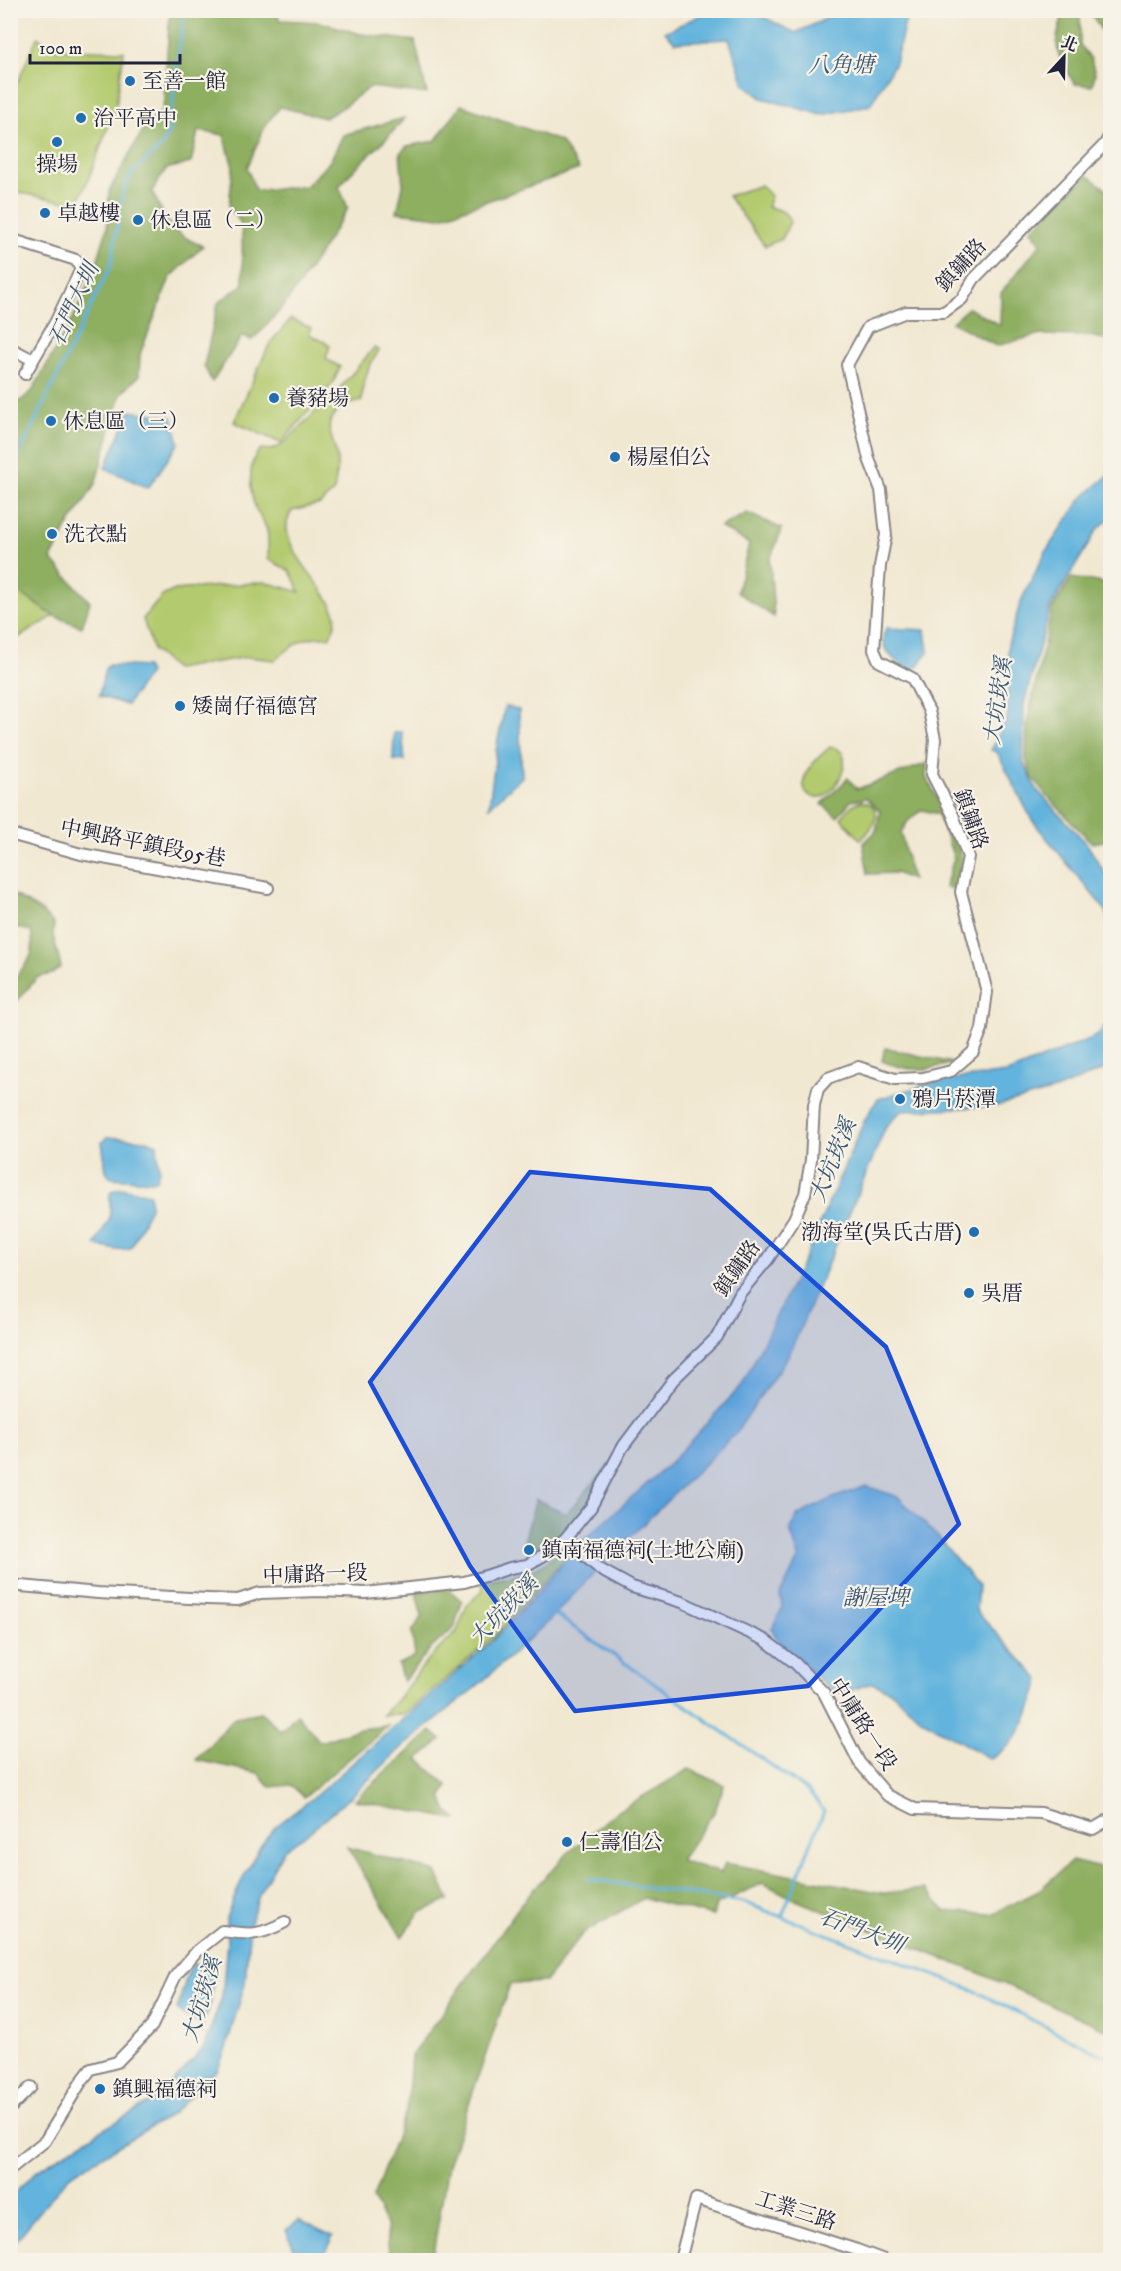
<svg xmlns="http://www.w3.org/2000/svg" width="1121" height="2271" viewBox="0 0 1121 2271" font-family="'IM FELL DW Pica','Noto Serif TC',serif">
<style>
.green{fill:#b3ca6e;stroke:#6a7654;stroke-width:1.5}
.forest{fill:#8eae61;stroke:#58684e;stroke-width:1.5}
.water{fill:#62b3dd;stroke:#426a8c;stroke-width:1.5}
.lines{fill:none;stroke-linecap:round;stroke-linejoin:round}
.stream{stroke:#62b3dd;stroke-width:3}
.street-casing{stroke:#8a8586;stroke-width:14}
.street{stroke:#fff;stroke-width:10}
.marked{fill:#1d4ed8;fill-opacity:0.2;stroke:#1d4ed8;stroke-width:4.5;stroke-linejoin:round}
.poi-dot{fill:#1f6fb2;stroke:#f7f3e8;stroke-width:2}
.labels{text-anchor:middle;stroke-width:4.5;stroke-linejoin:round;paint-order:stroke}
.poi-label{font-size:21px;fill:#22223b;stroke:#f7f3e8;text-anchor:start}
.street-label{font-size:21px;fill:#22223b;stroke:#f7f3e8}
.water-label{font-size:22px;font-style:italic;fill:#385574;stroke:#f7f3e8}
</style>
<rect width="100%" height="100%" fill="#f7f3e8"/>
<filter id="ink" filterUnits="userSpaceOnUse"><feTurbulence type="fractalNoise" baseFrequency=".0167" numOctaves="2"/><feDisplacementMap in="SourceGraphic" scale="12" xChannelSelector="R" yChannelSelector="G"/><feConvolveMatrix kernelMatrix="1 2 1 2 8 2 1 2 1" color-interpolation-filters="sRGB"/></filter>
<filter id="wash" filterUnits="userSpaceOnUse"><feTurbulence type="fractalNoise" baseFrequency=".008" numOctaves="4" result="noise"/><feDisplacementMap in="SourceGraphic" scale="24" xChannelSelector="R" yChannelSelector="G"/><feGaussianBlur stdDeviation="1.35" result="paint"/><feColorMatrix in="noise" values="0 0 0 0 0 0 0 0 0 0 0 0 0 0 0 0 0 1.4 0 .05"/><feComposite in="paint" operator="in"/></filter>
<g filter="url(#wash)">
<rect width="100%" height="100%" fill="#f1e8d1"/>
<g class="green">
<polygon points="37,37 57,49 124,51 116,105 89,178 77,204 11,191 11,98"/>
<path d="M761,185L771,196L767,207C778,209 786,210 790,222L782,239L765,246L728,196Z"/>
<polygon points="291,319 311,328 309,334 330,345 326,359 340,367 333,383 281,443 234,422 270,343"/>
<path d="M374,348L379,350L369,367L363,386L362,401L342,406C322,427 330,428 336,453C339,464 336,479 334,491L320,504L292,511C270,542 325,582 334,611C338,621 334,629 329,637C303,635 295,644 275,660L247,657L175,669L153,650L143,619L162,596L175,590L265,582L300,592L290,571L268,559C268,551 269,539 267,530C265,523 259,516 256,509C249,492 247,461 261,449L272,450L282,445L339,389Z"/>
<polygon points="16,590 54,616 11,642 11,591"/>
<path d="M830,747C860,750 836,794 820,798C815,799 810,796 806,793C797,776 817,758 830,747Z"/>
<path d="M861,801C888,807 873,828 861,840L841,818L852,805Z"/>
<path d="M568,1549L571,1551C545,1581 519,1612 490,1640C462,1666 432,1690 403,1715H382L397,1700L427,1661L457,1631L467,1605L483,1590L482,1583C498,1576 514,1576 530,1571C544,1566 554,1554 568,1549Z"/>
</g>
<g class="forest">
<path d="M170,11H278L279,20L320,22L361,34L415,41L427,94L370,87L340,109L325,118L280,107L266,124L247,168L256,191L306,186L330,161L343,135L404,118C386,144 358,161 339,187L348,208C320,252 291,305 252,340L242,336L212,382L204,366L218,303L243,284L242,233L240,222L229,206L233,167L224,135L198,131L191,163L166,169L152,191C166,221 171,234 203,246L170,278L140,354L139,376L121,394L95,485L67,528L51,559L90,602L82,627L54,616L16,590L11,591V412L13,407L32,391L73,318L95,269L107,229L109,191L144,128L163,110Z"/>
<path d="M1063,11H1110V30H1101L1091,13L1080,11V45L1091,59L1095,74L1092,86L1075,84C1065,70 1056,57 1057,39C1058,30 1062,21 1063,11Z"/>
<polygon points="461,105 560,141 579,169 441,217 397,212 403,185 400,153 407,146 435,141"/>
<polygon points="1087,175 1110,192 1110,341 1090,336 1038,335 996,346 952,322 968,308 1000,325 1001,293 1041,243 1031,230"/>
<polygon points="747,513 782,529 770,560 774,617 737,592 749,544 720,527"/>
<polygon points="1071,578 1110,584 1110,840 1092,843 1046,795 1032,777 1026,759 1027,723 1052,609"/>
<polygon points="927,763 926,777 942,807 962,857 957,891 945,887 954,858 938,814 922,810 908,821 901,833 912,880 896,873 868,874 863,844 876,831 880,811 866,798 851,801 837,817 822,804 848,778 857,789"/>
<path d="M11,893L41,911L54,924L53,935L61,967L52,974L38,977L11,1008C10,1001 9,990 12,984C24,961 37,962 31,931L14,927L11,929Z"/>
<path d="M885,1048L953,1063C924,1072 910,1072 882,1061Z"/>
<polygon points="611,1463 588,1504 559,1536 536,1555 538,1546 524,1541 536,1499 566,1514"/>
<polygon points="448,1589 462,1601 454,1628 430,1649 403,1682 398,1664 415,1657 412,1632 422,1616 416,1593"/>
<polygon points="261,1712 281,1731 297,1714 320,1742 359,1729 388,1726 304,1797 291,1785 270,1787 258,1773 196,1760 235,1717"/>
<polygon points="431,1731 441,1740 418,1759 448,1786 442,1796 446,1810 459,1820 355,1800"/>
<polygon points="689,1769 724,1785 715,1811 680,1860 721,1873 725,1863 883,1893 926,1889 945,1911 992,1914 1037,1892 1072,1861 1110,1870 1110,2031 979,1973 798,1901 763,1883 716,1905 713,1916 644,1898 583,1933 545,1982 510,1984 448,2165 432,2260 390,2260 386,2225 373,2198 407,2109 411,2056 527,1896 568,1853 616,1812"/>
<polygon points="347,1847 436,1872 449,1900 419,1913 402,1937"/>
</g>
<g class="water">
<polygon points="709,11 752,11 795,33 830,17 831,11 908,11 895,63 870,105 822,115 762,98 744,84 729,39 675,42 665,32"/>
<polygon points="130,411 172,417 179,443 148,488 105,468"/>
<polygon points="1110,474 1110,518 1097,530 1050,608 1024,705 1023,761 1037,790 1087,844 1110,881 1110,934 1106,911 1032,820 997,752 991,750 1008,716 1008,644 1021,601 1046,551 1082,498"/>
<path d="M887,628L925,630L928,651L919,665L912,670C896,663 874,647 887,628Z"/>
<polygon points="109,665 146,667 149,673 127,705 99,696 105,669"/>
<polygon points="505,706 519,710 522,777 489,807 497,744"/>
<polygon points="402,732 405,761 393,760 394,733"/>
<polygon points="1110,1019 1110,1062 1103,1070 1055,1090 996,1106 901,1111 886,1127 790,1353 736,1433 593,1574 551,1619 483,1681 399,1750 354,1794 312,1830 284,1850 260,1892 250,1923 245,1983 226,2048 218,2069 172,2114 69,2176 11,2247 11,2196 37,2171 75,2146 159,2097 203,2049 222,1997 227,1942 226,1918 240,1884 260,1847 275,1827 314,1797 489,1644 531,1601 579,1544 669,1464 742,1385 805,1258 865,1119 878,1099 939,1081 1007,1073 1097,1036"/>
<polygon points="107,1137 146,1140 157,1144 159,1169 157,1179 152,1181 111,1178 106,1171 102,1142"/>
<polygon points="121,1188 150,1194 150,1207 131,1248 116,1250 95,1245 110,1217 110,1194 112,1191"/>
<path d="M866,1486L898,1497L939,1538L978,1586L976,1611L1040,1680C1031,1711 1021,1743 990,1759L921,1719L890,1691L872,1683L843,1693L829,1688L778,1641L772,1629L782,1608L780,1595L799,1557L790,1530L798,1515L833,1498Z"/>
<polygon points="194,1964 209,1970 214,1976 211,2002 203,2025 200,2026 177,2010 189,1968"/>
<polygon points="299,2220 333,2236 323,2260 305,2260 295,2251 286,2230"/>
</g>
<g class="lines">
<g class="stream">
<polyline points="10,473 111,265 123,192 131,174 162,146 169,131 184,10"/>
<polyline points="552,1612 808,1791 824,1811 782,1916"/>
<polyline points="588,1879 743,1902 973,1990 1110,2059"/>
</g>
</g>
</g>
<g filter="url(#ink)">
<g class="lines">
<defs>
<g id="street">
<polyline points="10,239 76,260 81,269 56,321 25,374"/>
<polyline points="10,348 33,360"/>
<polyline points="10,834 81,854 268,888"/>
<polyline points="565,1539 601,1570 632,1587 682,1602 765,1640 795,1663 824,1693 859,1762 887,1795 915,1809 1041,1813 1093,1829 1110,1819"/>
<polyline points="10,1585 98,1593 208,1599 238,1600 260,1593 320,1591 365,1593 464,1582 489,1575 510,1568 527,1565 546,1554 565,1539 591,1507 622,1448 673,1380 717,1337 740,1293 768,1259 794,1219 805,1194 811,1160 814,1105 818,1089 828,1078 858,1067 895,1079 923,1078 951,1071 973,1052 982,1029 987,992 961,892 968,857 953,815 932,774 935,739 929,711 912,678 879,661 874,650 880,566 886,535 881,490 869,459 847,365 868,327 906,312 944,312 962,299 974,279 1105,144 1110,135"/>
<polyline points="10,2108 31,2087"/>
<path d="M10,2169L45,2141L81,2082L91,2069L117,2062L152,2026L176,1975L197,1951L222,1931C251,1935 259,1936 285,1922"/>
<polyline points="680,2260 696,2199 857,2250 884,2260"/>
</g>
</defs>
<use href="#street" class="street-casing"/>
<use href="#street" class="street"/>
</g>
</g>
<path class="marked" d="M530,1172L710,1189L886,1347L959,1524L808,1686L575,1711L470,1566L370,1382Z"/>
<g class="poi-dot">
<circle cx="130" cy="81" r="6"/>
<circle cx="81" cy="118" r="6"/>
<circle cx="57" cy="142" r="6"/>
<circle cx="45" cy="213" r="6"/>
<circle cx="138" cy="220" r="6"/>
<circle cx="274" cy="398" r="6"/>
<circle cx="51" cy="421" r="6"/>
<circle cx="615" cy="457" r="6"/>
<circle cx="52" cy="534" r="6"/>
<circle cx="180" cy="706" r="6"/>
<circle cx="900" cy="1099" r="6"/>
<circle cx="974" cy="1232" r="6"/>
<circle cx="969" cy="1293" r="6"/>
<circle cx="529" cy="1550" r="6"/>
<circle cx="567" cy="1842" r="6"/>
<circle cx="100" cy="2089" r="6"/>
</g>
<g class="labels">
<g class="poi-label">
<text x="142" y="88">至善一館</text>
<text x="93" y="125">治平高中</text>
<text x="57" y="171" text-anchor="middle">操場</text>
<text x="57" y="220">卓越樓</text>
<text x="150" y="227">休息區（二）</text>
<text x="286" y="405">養豬場</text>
<text x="63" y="428">休息區（三）</text>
<text x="627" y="464">楊屋伯公</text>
<text x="64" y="541">洗衣點</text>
<text x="192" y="713">矮崗仔福德宮</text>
<text x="912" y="1106">鴉片菸潭</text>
<text x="962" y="1239" text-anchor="end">渤海堂(吳氏古厝)</text>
<text x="981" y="1300">吳厝</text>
<text x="541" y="1557">鎮南福德祠(土地公廟)</text>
<text x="579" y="1849">仁壽伯公</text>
<text x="112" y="2096">鎮興福德祠</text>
</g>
<g class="street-label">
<text transform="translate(961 265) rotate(-48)" y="7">鎮鏞路</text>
<text transform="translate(971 819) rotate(70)" y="7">鎮鏞路</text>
<text transform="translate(143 843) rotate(11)" y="7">中興路平鎮段95巷</text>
<text transform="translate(737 1268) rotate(-55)" y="7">鎮鏞路</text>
<text transform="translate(315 1574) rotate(-2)" y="7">中庸路一段</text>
<text transform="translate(863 1724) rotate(57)" y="7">中庸路一段</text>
<text transform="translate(796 2210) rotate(18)" y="7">工業三路</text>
</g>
<g class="water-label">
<text x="841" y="72">八角塘</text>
<text transform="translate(73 304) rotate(-65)" y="8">石門大圳</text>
<text transform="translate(997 701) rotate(-82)" y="8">大坑崁溪</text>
<text transform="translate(832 1160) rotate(-68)" y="8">大坑崁溪</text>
<text x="876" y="1605">謝屋埤</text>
<text transform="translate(503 1610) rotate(-46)" y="8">大坑崁溪</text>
<text transform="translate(862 1930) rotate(21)" y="8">石門大圳</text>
<text transform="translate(201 1999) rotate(-73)" y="8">大坑崁溪</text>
</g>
</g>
<rect width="1121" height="2271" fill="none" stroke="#f7f3e8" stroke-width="36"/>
<g transform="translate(1064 57) rotate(22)" stroke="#f7f3e8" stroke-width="4.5" paint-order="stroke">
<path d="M0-4.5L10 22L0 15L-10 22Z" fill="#22223b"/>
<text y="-9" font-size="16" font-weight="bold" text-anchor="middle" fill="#22223b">北</text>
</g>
<path d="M30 54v9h150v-9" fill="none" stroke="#22223b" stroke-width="3"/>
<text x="39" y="54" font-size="18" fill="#22223b" stroke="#f7f3e8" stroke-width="4.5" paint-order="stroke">100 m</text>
</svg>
